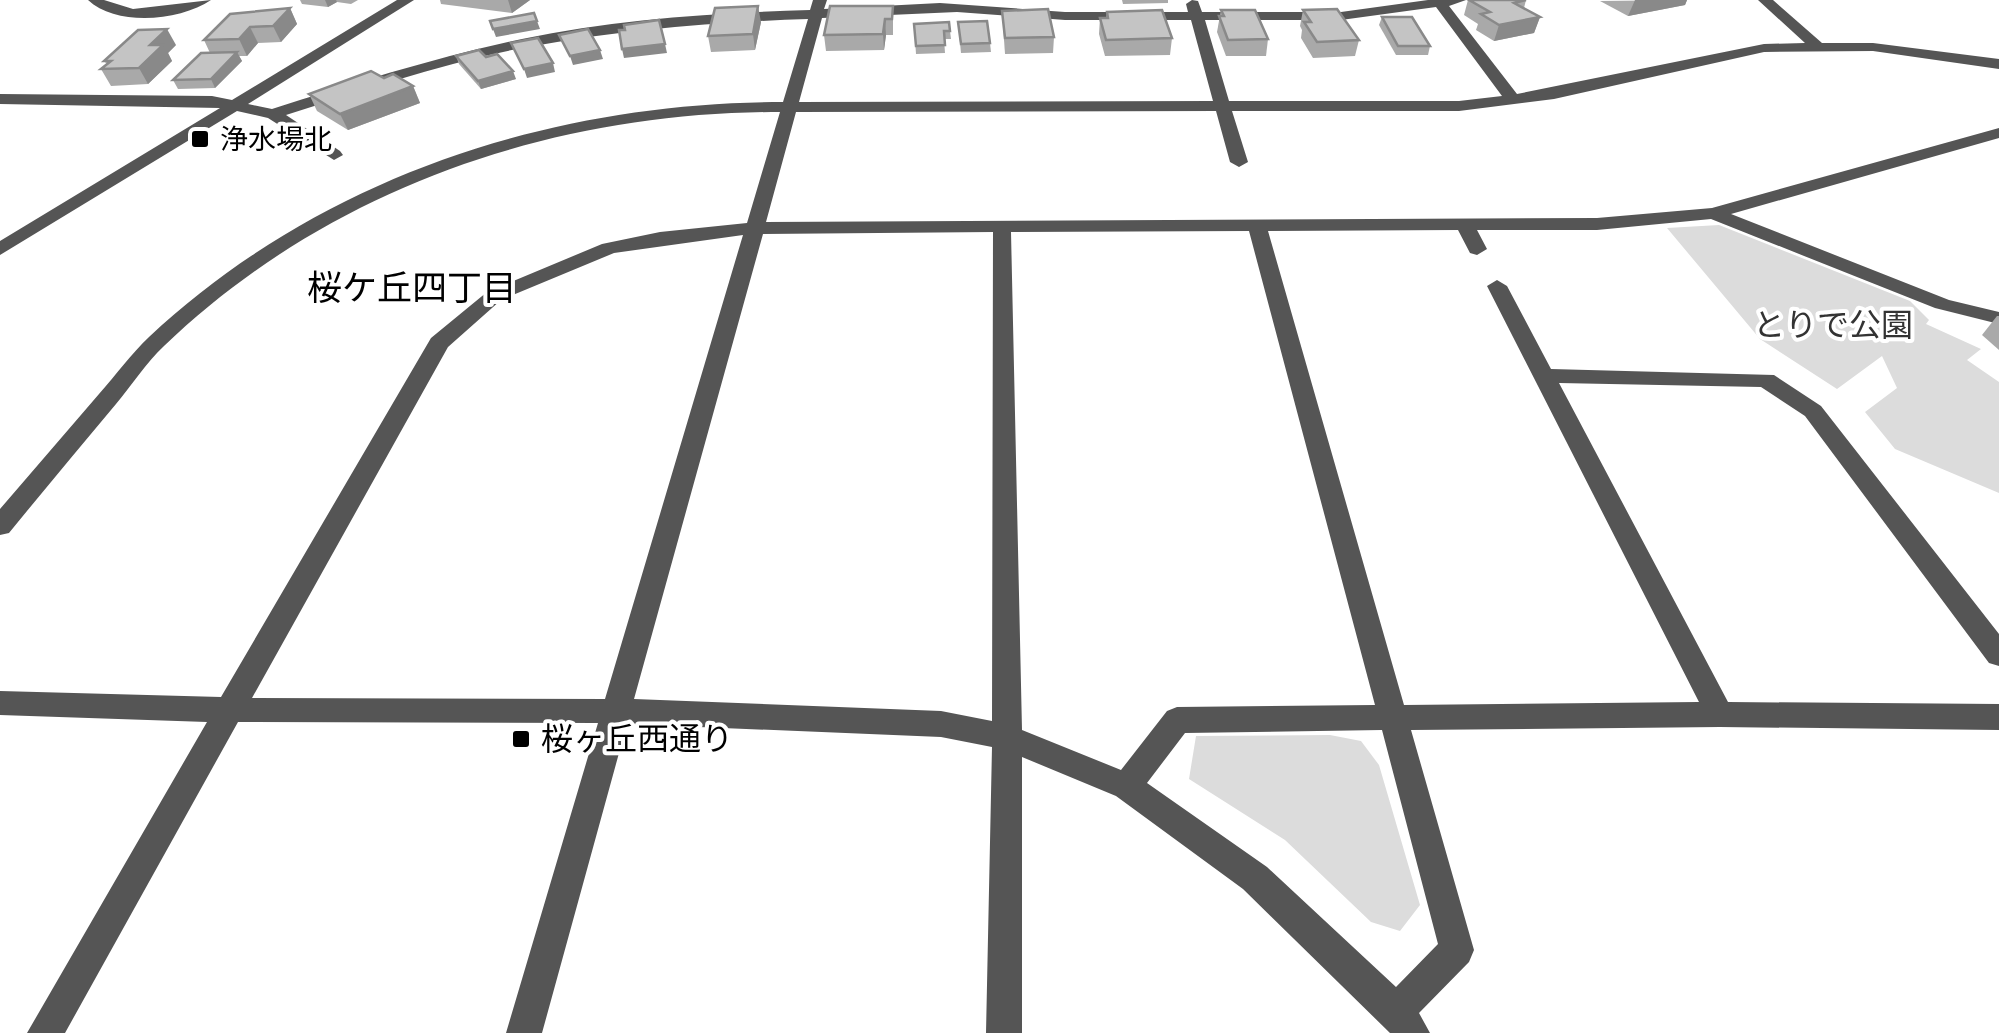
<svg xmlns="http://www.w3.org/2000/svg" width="1999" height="1033" viewBox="0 0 1999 1033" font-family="Arial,'Noto Sans JP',sans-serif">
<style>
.green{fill:#dcdcdc}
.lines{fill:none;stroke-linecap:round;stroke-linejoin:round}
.minor{fill:#555;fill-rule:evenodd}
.wall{fill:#a9a9a9}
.shaded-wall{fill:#898989}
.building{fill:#c4c4c4;stroke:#898989;stroke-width:2.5}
.poi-dot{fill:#000;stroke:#fff;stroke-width:4}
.labels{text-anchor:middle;stroke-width:8;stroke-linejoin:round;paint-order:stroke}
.far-poi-label{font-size:28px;fill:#000;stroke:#fff;text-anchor:start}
.park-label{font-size:32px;fill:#333;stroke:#fff}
.poi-label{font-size:32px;fill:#000;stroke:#fff;text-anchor:start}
.neighbourhood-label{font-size:35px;fill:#000;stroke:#fff}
</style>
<rect width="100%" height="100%" fill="#fff"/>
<g class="green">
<polygon points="1719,225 1910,301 1929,320 1926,324 1981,349 1967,360 1999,382 1999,493 1895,449 1865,412 1897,388 1882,356 1837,389 1760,339 1667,228"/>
<polygon points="1330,735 1361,741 1379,765 1420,905 1400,931 1371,922 1285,840 1189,779 1196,736"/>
</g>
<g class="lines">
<g class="minor">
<path d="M88,0H104L133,9L211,0C180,21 117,27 88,0Z"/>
<path d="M397,0H414L248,104L272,109C355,83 437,57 522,39C616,19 714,13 810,10L813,0H827L824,9L940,3L1065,12H1188L1186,4L1192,0L1198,1L1202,12H1341L1428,0H1466L1449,6L1517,94L1764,44L1805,43L1758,0H1773L1822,43H1873L1999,59V69L1873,51L1764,52L1554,99L1459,111H1232L1248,162L1239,167L1230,162L1216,111L796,112L766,222L1597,218L1712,208L1999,128V138L1731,214L1949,300L1999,312V324L1935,308L1711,219L1597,230H1477L1487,249L1477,255L1470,253L1458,230L1268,231L1404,705L1699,702L1487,286L1497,280L1507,286L1551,369L1774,375L1821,406L1999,634V666L1989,663L1805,416L1761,387L1559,383L1728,702L1999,704V730L1720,727L1411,730L1474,950L1469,962L1419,1013L1430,1033H1390L1243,889L1116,796L1022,757V1033H986L992,747L941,737L627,724L542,1033H506L598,723L238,722L65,1033H27L207,722L0,715V691L221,697L431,338L487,292L602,244L660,232L747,223L780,112C553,112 330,187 164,346C146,363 132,385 116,404C80,447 44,490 9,533L0,535V509C33,471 66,432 99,394C116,375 131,354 149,337C320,177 552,102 783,102L808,19C714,22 620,30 528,47C445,62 365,90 286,115L340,151L343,155L334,160L268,118L237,111L0,255V241L220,108L0,104V94L212,96L232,100ZM1436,7L1502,96L1459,101H1229L1205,20H1341ZM957,12L1065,20H1191L1213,101L799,102L822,18ZM1249,231L1375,705L1177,707L1167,711L1121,770L1022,730L1011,232ZM993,232L992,721L941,711L634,699L763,234ZM743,235L605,699L252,698L448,347L501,300L614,253ZM1382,730L1438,944L1396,987L1267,867L1147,783L1185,733Z"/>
</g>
</g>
<g class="wall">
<polygon points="300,0 358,0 351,4 337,2 328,7 302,4"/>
<polygon points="440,0 530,0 512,13 441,4"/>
<polygon points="1122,0 1168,0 1168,3 1123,4"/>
<polygon points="1468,0 1526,0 1524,8 1540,17 1534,33 1494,41 1476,30 1478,24 1464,15"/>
<polygon points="1687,0 1685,5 1628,16 1600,1"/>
<polygon points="893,6 893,35 886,35 884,50 826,51 824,35"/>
<polygon points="290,8 297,24 281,42 258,43 247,56 239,56 242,61 215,88 178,89 173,80 210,53 204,40"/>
<polygon points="1221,10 1268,39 1266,56 1226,56 1217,32"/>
<polygon points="1303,10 1359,40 1355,56 1313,58 1301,38 1302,30 1300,26"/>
<polygon points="1002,11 1054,37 1053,53 1005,54"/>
<polygon points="1107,12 1172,38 1170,55 1105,56 1099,34 1100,18 1106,18"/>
<polygon points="1382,17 1430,46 1428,55 1396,55 1379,25"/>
<polygon points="761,22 755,50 711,52 708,36"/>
<polygon points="958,22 990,43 991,52 961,53"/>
<polygon points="914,24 950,31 951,39 944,39 945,53 916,54"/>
<polygon points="176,45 168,53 172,61 148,84 111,86 101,69 107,64 104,61"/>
<polygon points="456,56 486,57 516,79 481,89 459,64"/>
<polygon points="384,78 413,86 420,103 348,130 317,111 309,94"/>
<polygon points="1997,316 1999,316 1999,350 1982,335"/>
</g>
<g class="shaded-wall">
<polygon points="325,0 336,0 337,2 328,7"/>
<polygon points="508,0 530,0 512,13"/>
<polygon points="1635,0 1687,0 1685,5 1628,16"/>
<polygon points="758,6 761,22 755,50 753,34"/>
<polygon points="290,8 297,24 281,42 273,26"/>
<polygon points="1540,17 1534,33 1494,41 1499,25"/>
<polygon points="885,19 886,35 884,50 883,34"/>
<polygon points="537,21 540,29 496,37 493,29"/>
<polygon points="250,27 258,43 247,56 239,39"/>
<polygon points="167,29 176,45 168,53 172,61 148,84 139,68 150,45"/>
<polygon points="665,44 667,53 624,58 622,49"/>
<polygon points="600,50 603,59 573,65 570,56"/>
<polygon points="237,52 242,61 215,88 211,79"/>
<polygon points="553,63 555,72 527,78 524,69"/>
<polygon points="513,71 516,79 481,89 478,81"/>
<polygon points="413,86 420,103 348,130 340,114"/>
</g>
<g class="building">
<polygon points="1469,0 1526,0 1514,3 1540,17 1499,25 1481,14 1490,12"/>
<polygon points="758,6 753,34 708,36 715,8"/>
<polygon points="830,6 893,6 892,19 885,19 883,34 824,35"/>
<polygon points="290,8 273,26 250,27 239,39 204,40 230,14"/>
<polygon points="1048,9 1054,37 1005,38 1002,11"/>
<polygon points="1337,9 1359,40 1317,42 1304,22 1311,22 1303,10"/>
<polygon points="1162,10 1172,38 1106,40 1100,18 1108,18 1107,12"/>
<polygon points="1221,10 1255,10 1268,39 1228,40 1219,16 1224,16"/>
<polygon points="534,13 537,21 493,29 490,21"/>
<polygon points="1382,17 1412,17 1430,46 1398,46"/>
<polygon points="659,20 665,44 622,49 619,30 625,30 624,25"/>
<polygon points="987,21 990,43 961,44 958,22"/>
<polygon points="949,22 950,31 944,31 945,45 916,46 914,24"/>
<polygon points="167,29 150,45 163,45 139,68 101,69 111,61 104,61 138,30"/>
<polygon points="588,29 600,50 570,56 559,35"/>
<polygon points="538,38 553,63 524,69 511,43"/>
<polygon points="479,50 486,57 497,54 513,71 478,81 456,56"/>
<polygon points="237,52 211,79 173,80 201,53"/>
<polygon points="371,71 384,78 393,74 413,86 340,114 309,94"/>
</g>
<g class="poi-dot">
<rect x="190" y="129" width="20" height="20" rx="5"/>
<rect x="511" y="729" width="20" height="20" rx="5"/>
</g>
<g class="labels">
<g class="far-poi-label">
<text x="220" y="149">浄水場北</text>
</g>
<g class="park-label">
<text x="1833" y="336">とりで公園</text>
</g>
<g class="poi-label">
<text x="541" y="750">桜ヶ丘西通り</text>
</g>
<g class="neighbourhood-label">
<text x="412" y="300">桜ケ丘四丁目</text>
</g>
</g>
</svg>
